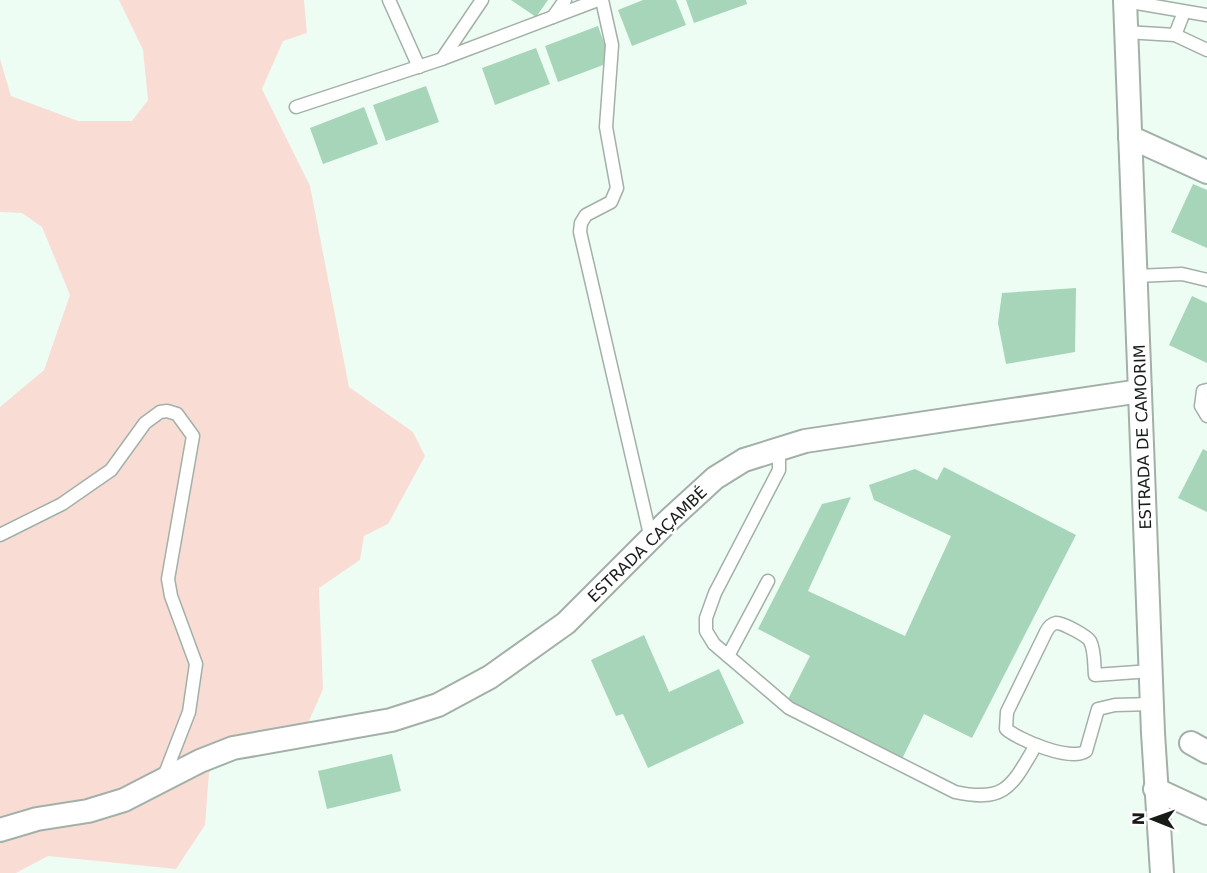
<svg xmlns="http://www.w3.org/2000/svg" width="1207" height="873" viewBox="0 0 1207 873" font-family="'DejaVu Sans',sans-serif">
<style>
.green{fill:#f9ddd5}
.building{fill:#a6d5ba}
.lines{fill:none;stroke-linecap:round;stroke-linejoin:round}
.lane-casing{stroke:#a2b0a8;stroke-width:15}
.street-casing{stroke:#a2b0a8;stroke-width:26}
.lane{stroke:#fff;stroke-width:12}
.street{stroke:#fff;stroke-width:22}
.labels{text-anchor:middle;stroke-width:5;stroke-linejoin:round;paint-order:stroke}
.street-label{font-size:16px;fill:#171c19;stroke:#fff}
</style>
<rect width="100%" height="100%" fill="#eefdf4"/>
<polygon class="green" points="119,0 304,0 307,33 283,41 262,89 310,186 349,387 413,432 425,456 388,524 364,536 360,560 319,588 323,689 302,737 225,752 209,773 205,825 176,869 48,856 16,873 0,873 0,407 44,370 70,295 42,227 22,213 0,212 0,59 11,96 78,121 132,121 148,100 143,50"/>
<g class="building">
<polygon points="511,0 548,0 536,17"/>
<polygon points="643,0 676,0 686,25 632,46 618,10"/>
<polygon points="686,0 746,0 747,4 694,23"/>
<polygon points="598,26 611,62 558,82 545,46"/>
<polygon points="536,48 550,84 495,105 482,68"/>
<polygon points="426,86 439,122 386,141 373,105"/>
<polygon points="364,107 378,144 323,164 310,128"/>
<polygon points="1193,184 1207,190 1207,248 1171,232"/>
<polygon points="1076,288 1075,352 1006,364 998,323 1002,293"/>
<polygon points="1192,296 1207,303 1207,363 1169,345"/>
<polygon points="1203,449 1207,451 1207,512 1178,498"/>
<polygon points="944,467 1076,535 972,738 924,714 901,761 786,703 810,656 758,629 822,504 851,497 808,591 905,636 951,536 874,500 869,485 915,469 937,480"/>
<polygon points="644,635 669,692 719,669 744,723 648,768 623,714 616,716 591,660"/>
<polygon points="392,754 401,791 327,809 318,771"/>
</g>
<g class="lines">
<defs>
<g id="lane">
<polyline points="389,0 419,67"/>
<polyline points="602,0 612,45 606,127 617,188 611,202 586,215 581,223 580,232 651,539"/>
<polyline points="1125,1 1207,15"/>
<polyline points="553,17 565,0"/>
<polyline points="1126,32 1175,35 1207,50"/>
<polyline points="1175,35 1184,12"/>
<polyline points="442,59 482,0"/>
<polyline points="296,107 442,59 598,0"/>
<polyline points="1136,276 1182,274 1207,280"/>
<polyline points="1207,390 1203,391 1201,406 1207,416"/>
<path d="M775,451L779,459V470L715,593L706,618V631L714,644L789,708L955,792C1007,803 1012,785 1036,745"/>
<polyline points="0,535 62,504 111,470 145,423 160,412 167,411 177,414 193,436 168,579 171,596 196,664 189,712 163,779"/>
<polyline points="728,656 768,581"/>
<path d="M1151,671L1095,675C1094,665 1095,650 1090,641C1087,636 1062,622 1056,623C1051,624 1048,628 1046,632L1007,712L1006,729C1019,740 1071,762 1086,751L1098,709L1115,705L1152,704"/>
</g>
<g id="street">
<polyline points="1125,0 1153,733 1162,873"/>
<polyline points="1130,137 1207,172"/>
<polyline points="1191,743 1207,752"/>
<polyline points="1155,789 1207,813"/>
<polyline points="0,830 37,819 88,811 124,800 200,761 233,748 391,720 438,705 490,677 566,623 668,521 715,478 744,460 805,441 1140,391"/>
</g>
</defs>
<use href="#lane" class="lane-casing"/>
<use href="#street" class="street-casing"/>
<use href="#lane" class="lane"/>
<use href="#street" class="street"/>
</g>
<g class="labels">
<g class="street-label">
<text transform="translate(1142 437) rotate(-92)" y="6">ESTRADA DE CAMORIM</text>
<text transform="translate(647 544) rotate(-44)" y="6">ESTRADA CAÇAMBÉ</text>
</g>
</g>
<g transform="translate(1153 819) rotate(271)" stroke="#ffffff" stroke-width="4.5" paint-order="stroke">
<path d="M0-4.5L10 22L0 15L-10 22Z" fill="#171c19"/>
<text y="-9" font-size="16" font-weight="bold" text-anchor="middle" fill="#171c19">N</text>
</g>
</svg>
